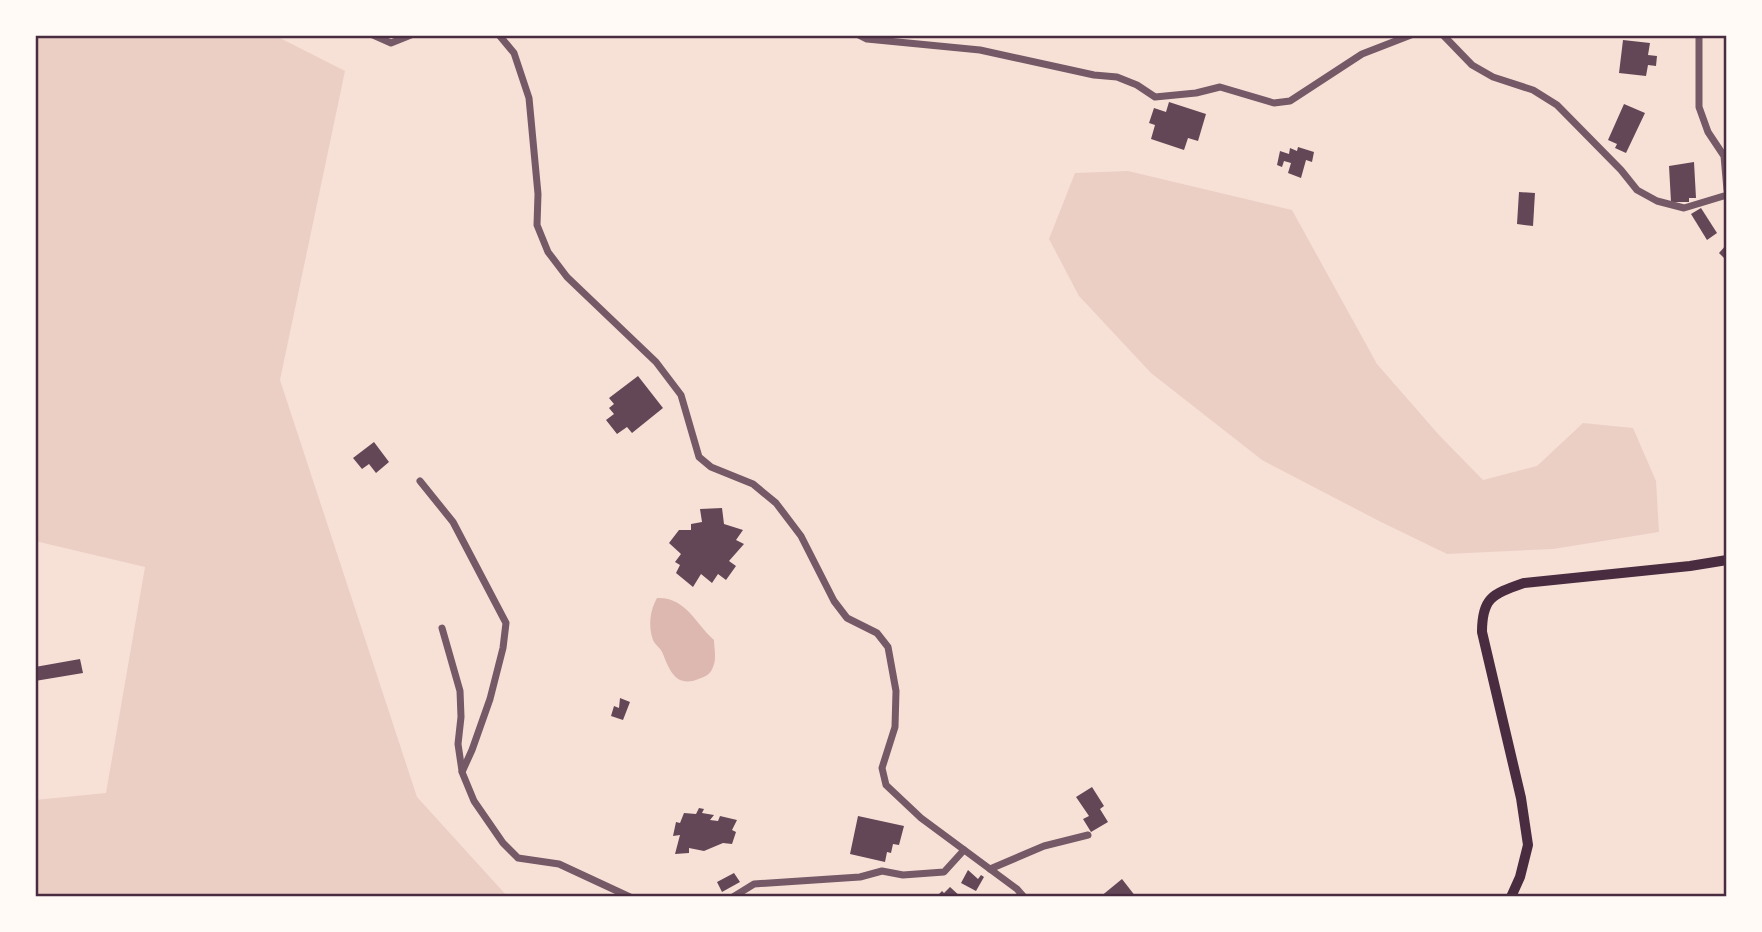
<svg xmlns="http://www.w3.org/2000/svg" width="1762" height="932" viewBox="0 0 1762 932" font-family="'Work Sans',sans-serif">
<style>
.green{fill:#ebcfc5}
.water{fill:#dcb8b0}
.building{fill:#644757}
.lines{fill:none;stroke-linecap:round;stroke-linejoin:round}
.minor{stroke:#755966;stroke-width:7}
.secondary{stroke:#4a2c40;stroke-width:10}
.neatline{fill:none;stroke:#4a2c40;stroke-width:2.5}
</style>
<rect width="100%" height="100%" fill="#f7e1d7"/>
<g class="green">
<polygon points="35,35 274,35 345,71 280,380 417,797 508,897 35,897 35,800 106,793 145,567 35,541"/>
<polygon points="1128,171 1292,210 1377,364 1439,435 1483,480 1537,466 1583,423 1633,428 1656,481 1659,532 1553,549 1447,554 1379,521 1262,460 1151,373 1079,296 1049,239 1075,173"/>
</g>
<path class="water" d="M657,598C686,597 695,623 714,640C714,648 717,659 713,667C711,673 707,676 701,678C677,689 670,672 663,654C661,648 655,645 653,640C648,626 650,610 657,598Z"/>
<g class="building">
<polygon points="1623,40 1650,43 1648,55 1657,56 1656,66 1648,65 1646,76 1619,73"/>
<polygon points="1169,102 1206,114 1198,141 1188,138 1184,150 1151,139 1155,125 1149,123 1154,108 1166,112"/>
<polygon points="1624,104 1645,113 1626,153 1615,148 1617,144 1608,140"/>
<polygon points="1298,147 1314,152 1312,162 1306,160 1301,178 1288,173 1291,163 1284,161 1282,167 1277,165 1280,151 1289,154 1290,148 1297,151"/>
<polygon points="1694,162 1696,198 1689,198 1689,202 1671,202 1669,166"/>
<polygon points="1519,192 1535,193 1533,226 1517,224"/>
<polygon points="1701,208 1717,233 1707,240 1691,214"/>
<polygon points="1727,244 1727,261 1719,253"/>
<polygon points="638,376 663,408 632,433 627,427 617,434 606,420 614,414 609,408 614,404 609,398"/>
<polygon points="374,442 389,462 376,473 369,464 362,469 353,458"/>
<polygon points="722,508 724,524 743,530 736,540 744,544 729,561 736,566 726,580 718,574 712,583 701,574 693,587 676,573 680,565 675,562 681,554 669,543 679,530 691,530 691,524 702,522 700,509"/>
<polygon points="80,659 83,673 35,681 35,667"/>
<polygon points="620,698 630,702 623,720 611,716 614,706 619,708"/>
<polygon points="1092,787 1104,806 1100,809 1108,822 1091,832 1083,819 1089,816 1076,797"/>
<polygon points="699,808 704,809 702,813 714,815 710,820 718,821 720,816 737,820 732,830 736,832 732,844 723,843 704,851 689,848 689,853 675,854 680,835 673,836 676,822 680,823 684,813 696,814"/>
<polygon points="858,816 904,826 899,845 893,844 891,853 887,852 885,862 850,854"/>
<polygon points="968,870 978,879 981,875 984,877 976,891 961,883"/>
<polygon points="734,873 740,882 722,892 717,882"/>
<polygon points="1122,879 1136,897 1100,897"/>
<polygon points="950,887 961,897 936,897 942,891 944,893"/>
</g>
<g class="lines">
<g class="minor">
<polyline points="373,35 391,43 411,35"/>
<polyline points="499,35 514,53 529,98 538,194 537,225 548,252 567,277 656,362 681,395 699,457 711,467 753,484 776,503 801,536 834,601 847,618 877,633 888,647 896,691 895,727 882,768 886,785 921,818 1017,889 1024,897"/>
<polyline points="859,35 867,39 980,50 1094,75 1117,77 1137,85 1155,97 1196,93 1220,87 1274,103 1290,101 1362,54 1411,35"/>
<polyline points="1443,35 1472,65 1493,77 1533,90 1557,105 1621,170 1637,190 1657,201 1684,208 1727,195"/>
<polyline points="1699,35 1699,107 1708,132 1724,156 1727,190"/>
<polyline points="420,481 453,522 506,623 503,648 490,699 472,750 462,772 474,801 503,843 518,858 559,864 630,897"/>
<polyline points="442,628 460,691 461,717 458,744 462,771"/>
<polyline points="990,869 1044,846 1088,835"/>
<polyline points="733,897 754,884 860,877 882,871 903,875 944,872 964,850"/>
</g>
<path class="secondary" d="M1511,897L1520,877L1528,845L1521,798L1482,632C1482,597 1493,594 1524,583L1690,566L1727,560"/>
</g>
<rect width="1762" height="932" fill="none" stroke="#fffaf5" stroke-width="74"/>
<rect x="37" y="37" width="1688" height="858" class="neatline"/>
</svg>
